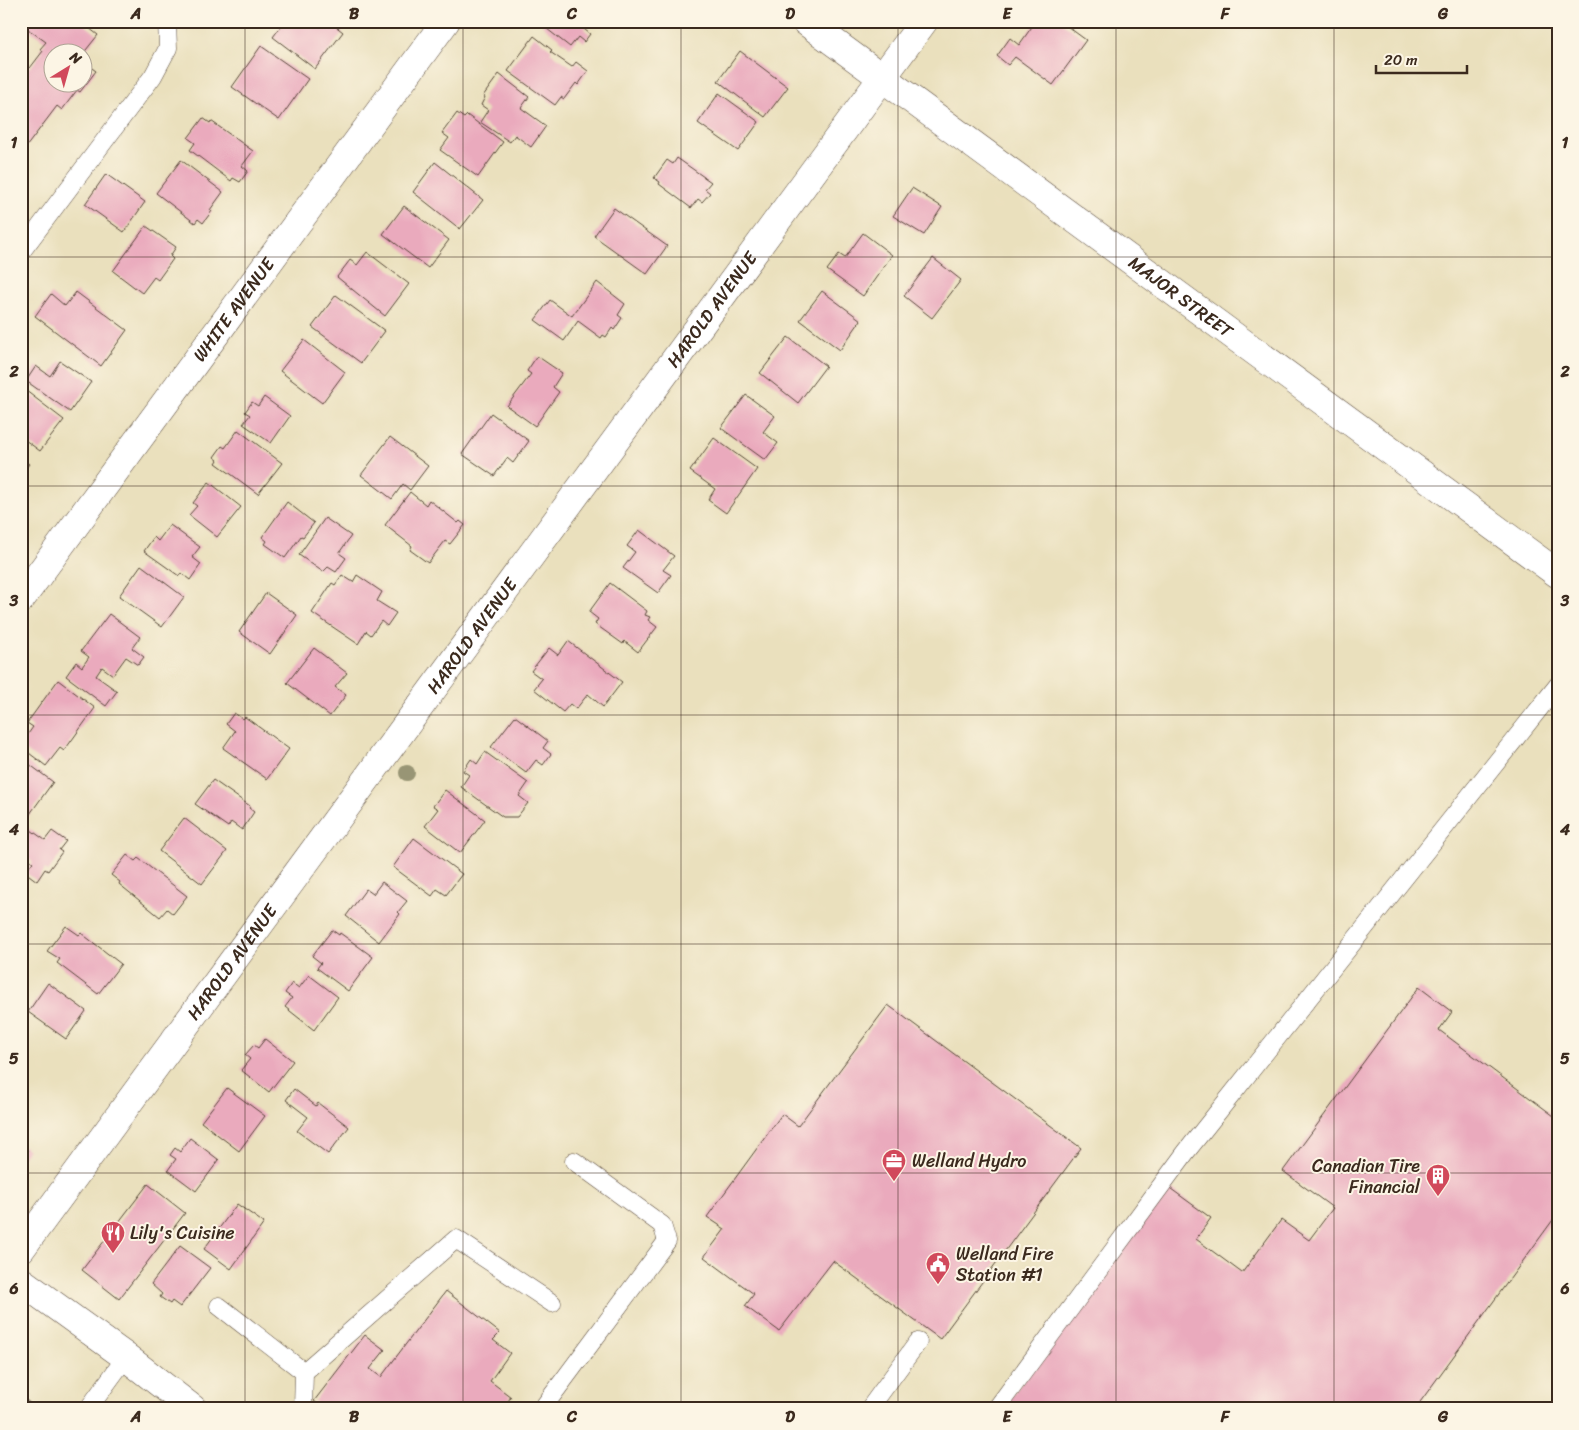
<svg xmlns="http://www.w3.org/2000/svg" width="1579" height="1430" viewBox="0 0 1579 1430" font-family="Sriracha,sans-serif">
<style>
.building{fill:#eaaabd}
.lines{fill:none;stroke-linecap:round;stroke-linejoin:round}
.service-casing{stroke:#554536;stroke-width:19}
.minor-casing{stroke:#554536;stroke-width:29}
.secondary-casing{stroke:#554536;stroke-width:29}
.service{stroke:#fff;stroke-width:18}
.minor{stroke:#fff;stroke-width:28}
.secondary{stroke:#fff;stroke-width:28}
.tree{fill:#989574}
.grid{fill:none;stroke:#3b2a1e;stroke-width:1;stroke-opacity:0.55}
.labels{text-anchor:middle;stroke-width:4;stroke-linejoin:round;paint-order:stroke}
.street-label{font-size:18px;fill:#3b2a1e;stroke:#fcf5e5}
.poi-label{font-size:18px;fill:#3b2a1e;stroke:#fcf5e5;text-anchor:start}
.neatline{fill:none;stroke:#3b2a1e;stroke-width:2}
.grid-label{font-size:16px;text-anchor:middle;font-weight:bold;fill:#3b2a1e}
</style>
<rect width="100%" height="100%" fill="#fcf5e5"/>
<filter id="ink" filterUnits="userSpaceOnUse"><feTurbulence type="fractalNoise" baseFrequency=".02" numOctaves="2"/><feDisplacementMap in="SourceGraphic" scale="10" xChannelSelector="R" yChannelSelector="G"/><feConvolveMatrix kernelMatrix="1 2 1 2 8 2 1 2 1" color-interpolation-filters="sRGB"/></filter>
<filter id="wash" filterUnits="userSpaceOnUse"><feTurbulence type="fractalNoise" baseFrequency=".0096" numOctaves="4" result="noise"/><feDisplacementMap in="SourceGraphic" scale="20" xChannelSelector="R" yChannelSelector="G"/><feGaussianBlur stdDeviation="1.12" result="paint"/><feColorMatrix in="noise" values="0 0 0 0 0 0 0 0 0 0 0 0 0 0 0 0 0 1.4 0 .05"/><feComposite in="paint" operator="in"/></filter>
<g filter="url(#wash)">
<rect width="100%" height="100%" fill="#eae0bd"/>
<g id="blocks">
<g class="building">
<polygon points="21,21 80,21 98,35 82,55 82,52 52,52 52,82 82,82 82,61 96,71 80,92 77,90 62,110 57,106 26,147 25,146 21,150 21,72 26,65 30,68 43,51 40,49 46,42 28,29 21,38"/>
<polygon points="285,21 329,21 343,32 315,69 273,37"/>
<polygon points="545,21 590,21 584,29 590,34 584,42 578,37 570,47 542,25"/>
<polygon points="1036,21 1060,21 1086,40 1053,85 1015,57 1008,65 997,56 1010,38 1019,45"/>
<polygon points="534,36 552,50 550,52 572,67 576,62 588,71 578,85 576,83 564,99 561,97 555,105 508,71"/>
<polygon points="261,46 308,79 279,120 232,87"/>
<polygon points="740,51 788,87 765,117 718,81"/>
<polygon points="499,74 529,97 521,108 546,126 531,147 515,135 510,142 480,122 488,110 481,105 485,97 483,96"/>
<polygon points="719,93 759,122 738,151 698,123"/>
<polygon points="457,113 464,118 467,115 503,142 478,177 440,150 449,138 442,133"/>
<polygon points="203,118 210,123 211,121 253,151 242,166 248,171 240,182 233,178 231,181 190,150 195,143 188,138"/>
<polygon points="677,158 711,182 705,189 710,193 702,202 698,199 691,208 659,184 660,182 654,178 667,160 673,164"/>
<polygon points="181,160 223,192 210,210 212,211 203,223 198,219 195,223 156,193"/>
<polygon points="435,162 483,200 460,229 413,192"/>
<polygon points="106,174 145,202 124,232 85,204"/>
<polygon points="912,188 942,207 924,235 893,216"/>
<polygon points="404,206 449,240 428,268 383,234"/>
<polygon points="614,208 667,246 647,274 594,236"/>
<polygon points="146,226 176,247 170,256 173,259 158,280 154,277 142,293 113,271"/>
<polygon points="863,233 892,255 863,296 827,270 839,254 845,258"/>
<polygon points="367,252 409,284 385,316 337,277 350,260 357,265"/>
<polygon points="933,258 961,280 932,318 904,296"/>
<polygon points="597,282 625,304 618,315 622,318 614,330 612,328 606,337 603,335 601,338 578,321 564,341 535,320 550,300 572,316"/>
<polygon points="822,291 861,320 840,350 800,320"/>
<polygon points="76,292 127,330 101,366 35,316 51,294 65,306"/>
<polygon points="336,295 385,331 361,363 312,327"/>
<polygon points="788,337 826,366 798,403 760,373"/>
<polygon points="304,340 345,372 322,403 280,371"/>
<polygon points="537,356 562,373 553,387 559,392 535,426 507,406 531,374 527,371"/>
<polygon points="60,361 91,382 70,412 26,381 36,366 50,376"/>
<polygon points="21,387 64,420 40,451 21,437"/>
<polygon points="746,395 775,416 763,432 778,443 765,460 721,428"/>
<polygon points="264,397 290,416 271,443 243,424 250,415 245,412 252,402 258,406"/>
<polygon points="491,413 529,441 513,463 507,458 494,476 462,454"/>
<polygon points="238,430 282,463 258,494 216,463 218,460 214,457 222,446 225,448"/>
<polygon points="390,437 428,466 410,490 403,484 392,499 361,475"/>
<polygon points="714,438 757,469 726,513 708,500 715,489 690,471"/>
<polygon points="21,458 29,464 21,475"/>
<polygon points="209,482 241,507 217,537 189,515 197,506 193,503"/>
<polygon points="410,492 426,505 429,500 458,523 460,521 465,525 450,544 445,541 428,563 410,550 412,546 385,525"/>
<polygon points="287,502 314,523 303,537 301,536 285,558 265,544 267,541 262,537"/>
<polygon points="325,518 351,536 339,553 346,558 336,572 328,567 323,572 299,555"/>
<polygon points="170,525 200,547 192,557 201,564 190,580 181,573 179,576 144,551 154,537 158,541"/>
<polygon points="639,530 674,556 663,570 671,575 658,593 623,568 635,552 627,546"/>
<polygon points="141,565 184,597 162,627 119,596"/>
<polygon points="342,575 353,582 357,575 382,592 377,601 396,613 387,626 381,621 371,635 366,631 358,644 312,613 332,583 335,585"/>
<polygon points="610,583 647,611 645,615 650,617 648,620 657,627 638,652 624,641 623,644 595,624 598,619 589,612"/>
<polygon points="266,593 297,615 270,654 239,632"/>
<polygon points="109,614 140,637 132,648 144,657 138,665 126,657 113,675 102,667 96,676 117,691 106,706 66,676 76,662 82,667 89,657 81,651"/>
<polygon points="568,641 622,682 603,707 588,694 576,709 570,704 563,712 534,689 542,679 531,671 549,648 558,655"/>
<polygon points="314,648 347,673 335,687 346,695 330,716 287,683"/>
<polygon points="58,680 95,708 64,751 60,748 46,766 21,747 21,744 33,727 27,723"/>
<polygon points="234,713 243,719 245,717 289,749 267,779 223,748 235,731 226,724"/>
<polygon points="515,716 548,741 543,748 551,754 543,765 536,760 526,773 491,747"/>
<polygon points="485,752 528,783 519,796 528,803 517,817 503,817 461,787 469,775 463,771 471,759 477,764"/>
<polygon points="21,758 53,782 27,818 21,814"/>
<polygon points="213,780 250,806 249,808 254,812 242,830 231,822 228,827 195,804"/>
<polygon points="445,790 485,820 460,853 425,826 438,809 433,806"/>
<polygon points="184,818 227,851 202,884 159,851"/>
<polygon points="21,823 45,840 52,831 66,841 59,850 62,852 48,871 45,869 37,881 25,872 33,862 21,853"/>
<polygon points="414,838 462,874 446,895 437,889 432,896 393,867"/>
<polygon points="127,855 135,861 138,858 187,896 173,914 167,909 160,917 119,884 120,882 111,875"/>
<polygon points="382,882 407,901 398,912 400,914 379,942 346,916 366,889 373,894"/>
<polygon points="66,926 79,935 81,933 121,964 98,994 57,963 60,959 47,951"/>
<polygon points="332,930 339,935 340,933 373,957 348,991 317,968 321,963 312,956"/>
<polygon points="309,975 338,997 314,1030 285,1007 292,998 285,993 292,983 299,988"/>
<polygon points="48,983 86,1011 66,1039 28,1012"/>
<polygon points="1419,987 1452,1012 1439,1030 1558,1119 1558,1213 1415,1409 1410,1409 1404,1405 1402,1409 1002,1409 1167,1186 1211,1218 1196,1239 1242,1273 1281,1220 1309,1240 1333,1208 1283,1171"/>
<polygon points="888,1005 1081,1148 940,1339 833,1261 779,1331 745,1306 754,1294 704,1257 725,1229 707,1217 782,1114 798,1126"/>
<polygon points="265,1039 293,1061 269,1092 241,1070 250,1059 245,1055 254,1045 258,1048"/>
<polygon points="227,1088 265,1116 239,1151 201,1122"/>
<polygon points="294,1089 316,1106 318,1103 349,1127 328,1154 297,1131 308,1117 286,1100"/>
<polygon points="190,1138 219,1160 196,1191 168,1170 176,1159 170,1155 175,1148 180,1152"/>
<polygon points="21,1144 28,1150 21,1159"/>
<polygon points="148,1184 185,1213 119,1299 82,1270"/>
<polygon points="237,1204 264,1223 231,1269 204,1249"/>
<polygon points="180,1246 210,1268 180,1307 172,1301 170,1304 160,1297 162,1294 151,1284"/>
<polygon points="446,1291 500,1333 493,1340 510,1353 490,1381 511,1397 502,1409 324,1409 314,1401 365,1335 385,1350 370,1369 381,1377"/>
<polygon points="21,1396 37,1409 21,1409"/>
</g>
</g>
</g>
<g filter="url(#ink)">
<use href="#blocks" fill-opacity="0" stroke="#554536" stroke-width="1"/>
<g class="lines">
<defs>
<g id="service">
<polyline points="21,252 153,76 168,48 167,21"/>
<polyline points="219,1306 304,1372 303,1409"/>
<polyline points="304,1372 456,1239 552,1303"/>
<polyline points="88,1409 126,1357"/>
<polyline points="542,1409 667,1241 662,1225 574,1161"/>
<polyline points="869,1409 918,1342"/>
<polyline points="996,1409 1186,1152 1558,685"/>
</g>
<g id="minor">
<path id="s1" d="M805,21L1558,574"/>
<path id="s2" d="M21,599L446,21"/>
<path id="s3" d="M21,1249L924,21"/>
</g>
<polyline id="secondary" points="21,1281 126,1357 193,1409"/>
</defs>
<use href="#service" class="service-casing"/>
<use href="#minor" class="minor-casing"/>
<use href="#secondary" class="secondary-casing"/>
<use href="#service" class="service"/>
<use href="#minor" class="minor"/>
<use href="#secondary" class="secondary"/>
</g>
<circle class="tree" cx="407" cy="773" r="8"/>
</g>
<path class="grid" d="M245,21V1409M463,21V1409M681,21V1409M898,21V1409M1116,21V1409M1334,21V1409M21,257H1558M21,486H1558M21,715H1558M21,944H1558M21,1173H1558"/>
<defs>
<symbol id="office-pin" viewBox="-11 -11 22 30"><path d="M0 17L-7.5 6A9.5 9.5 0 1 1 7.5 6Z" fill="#d1495b" stroke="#fcf5e5"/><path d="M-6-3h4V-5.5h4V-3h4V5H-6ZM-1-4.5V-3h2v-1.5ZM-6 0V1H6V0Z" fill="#fff"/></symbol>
<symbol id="building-pin" viewBox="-11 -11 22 30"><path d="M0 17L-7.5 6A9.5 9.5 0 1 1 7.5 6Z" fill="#d1495b" stroke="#fcf5e5"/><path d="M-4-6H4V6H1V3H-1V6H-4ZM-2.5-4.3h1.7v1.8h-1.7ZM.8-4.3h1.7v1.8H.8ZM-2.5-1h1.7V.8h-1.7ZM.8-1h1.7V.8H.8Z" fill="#fff"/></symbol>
<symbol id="restaurant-pin" viewBox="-11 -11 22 30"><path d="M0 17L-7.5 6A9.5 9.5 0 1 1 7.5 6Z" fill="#d1495b" stroke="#fcf5e5"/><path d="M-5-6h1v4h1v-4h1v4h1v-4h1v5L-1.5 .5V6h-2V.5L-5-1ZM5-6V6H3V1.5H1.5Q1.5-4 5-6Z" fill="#fff"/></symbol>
<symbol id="civic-pin" viewBox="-11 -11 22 30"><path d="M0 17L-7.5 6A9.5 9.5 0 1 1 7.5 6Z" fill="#d1495b" stroke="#fcf5e5"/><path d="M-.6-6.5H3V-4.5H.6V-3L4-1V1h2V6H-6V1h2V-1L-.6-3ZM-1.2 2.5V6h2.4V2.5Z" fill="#fff"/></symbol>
</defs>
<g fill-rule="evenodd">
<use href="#office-pin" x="880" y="1147" width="28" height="38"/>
<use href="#building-pin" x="1424" y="1162" width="28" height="38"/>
<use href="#restaurant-pin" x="99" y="1219" width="28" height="38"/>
<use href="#civic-pin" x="924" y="1250" width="28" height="38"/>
</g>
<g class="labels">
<g class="street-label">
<text dy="6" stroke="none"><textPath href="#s1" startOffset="466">MAJOR STREET</textPath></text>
<text dy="6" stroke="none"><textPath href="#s3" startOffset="1166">HAROLD AVENUE</textPath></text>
<text dy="6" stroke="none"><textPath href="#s2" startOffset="359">WHITE AVENUE</textPath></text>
<text dy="6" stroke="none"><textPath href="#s3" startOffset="761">HAROLD AVENUE</textPath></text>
<text dy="6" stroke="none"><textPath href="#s3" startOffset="356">HAROLD AVENUE</textPath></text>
</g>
<g class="poi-label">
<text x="912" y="1167">Welland Hydro</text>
<text x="1420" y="1172" text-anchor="end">Canadian Tire<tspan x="1420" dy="21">Financial</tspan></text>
<text x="130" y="1239">Lily's Cuisine</text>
<text x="956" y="1260">Welland Fire<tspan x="956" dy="21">Station #1</tspan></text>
</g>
</g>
<rect width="1579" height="1430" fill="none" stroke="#fcf5e5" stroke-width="55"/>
<g transform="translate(68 68) rotate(37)"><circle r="24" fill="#fcf5e5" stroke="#afa495"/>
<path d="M0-4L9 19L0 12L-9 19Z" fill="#d1495b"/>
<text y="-8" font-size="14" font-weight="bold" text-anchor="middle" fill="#3b2a1e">N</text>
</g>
<path d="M1376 65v8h91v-8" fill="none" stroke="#3b2a1e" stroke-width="2.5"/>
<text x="1384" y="65" font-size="15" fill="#3b2a1e" stroke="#fcf5e5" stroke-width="4" paint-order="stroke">20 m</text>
<rect x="28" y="28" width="1524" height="1374" class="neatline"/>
<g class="grid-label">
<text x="136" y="19">A</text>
<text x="354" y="19">B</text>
<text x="572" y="19">C</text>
<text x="790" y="19">D</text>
<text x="1007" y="19">E</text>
<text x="1225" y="19">F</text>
<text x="1443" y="19">G</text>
<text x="14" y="148">1</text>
<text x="1565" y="148">1</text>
<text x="14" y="377">2</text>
<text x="1565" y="377">2</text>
<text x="14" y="606">3</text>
<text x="1565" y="606">3</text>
<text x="14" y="835">4</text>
<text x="1565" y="835">4</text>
<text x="14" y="1064">5</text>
<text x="1565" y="1064">5</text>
<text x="14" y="1294">6</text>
<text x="1565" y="1294">6</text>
<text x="136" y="1422">A</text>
<text x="354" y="1422">B</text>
<text x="572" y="1422">C</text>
<text x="790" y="1422">D</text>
<text x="1007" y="1422">E</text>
<text x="1225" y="1422">F</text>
<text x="1443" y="1422">G</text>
</g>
</svg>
